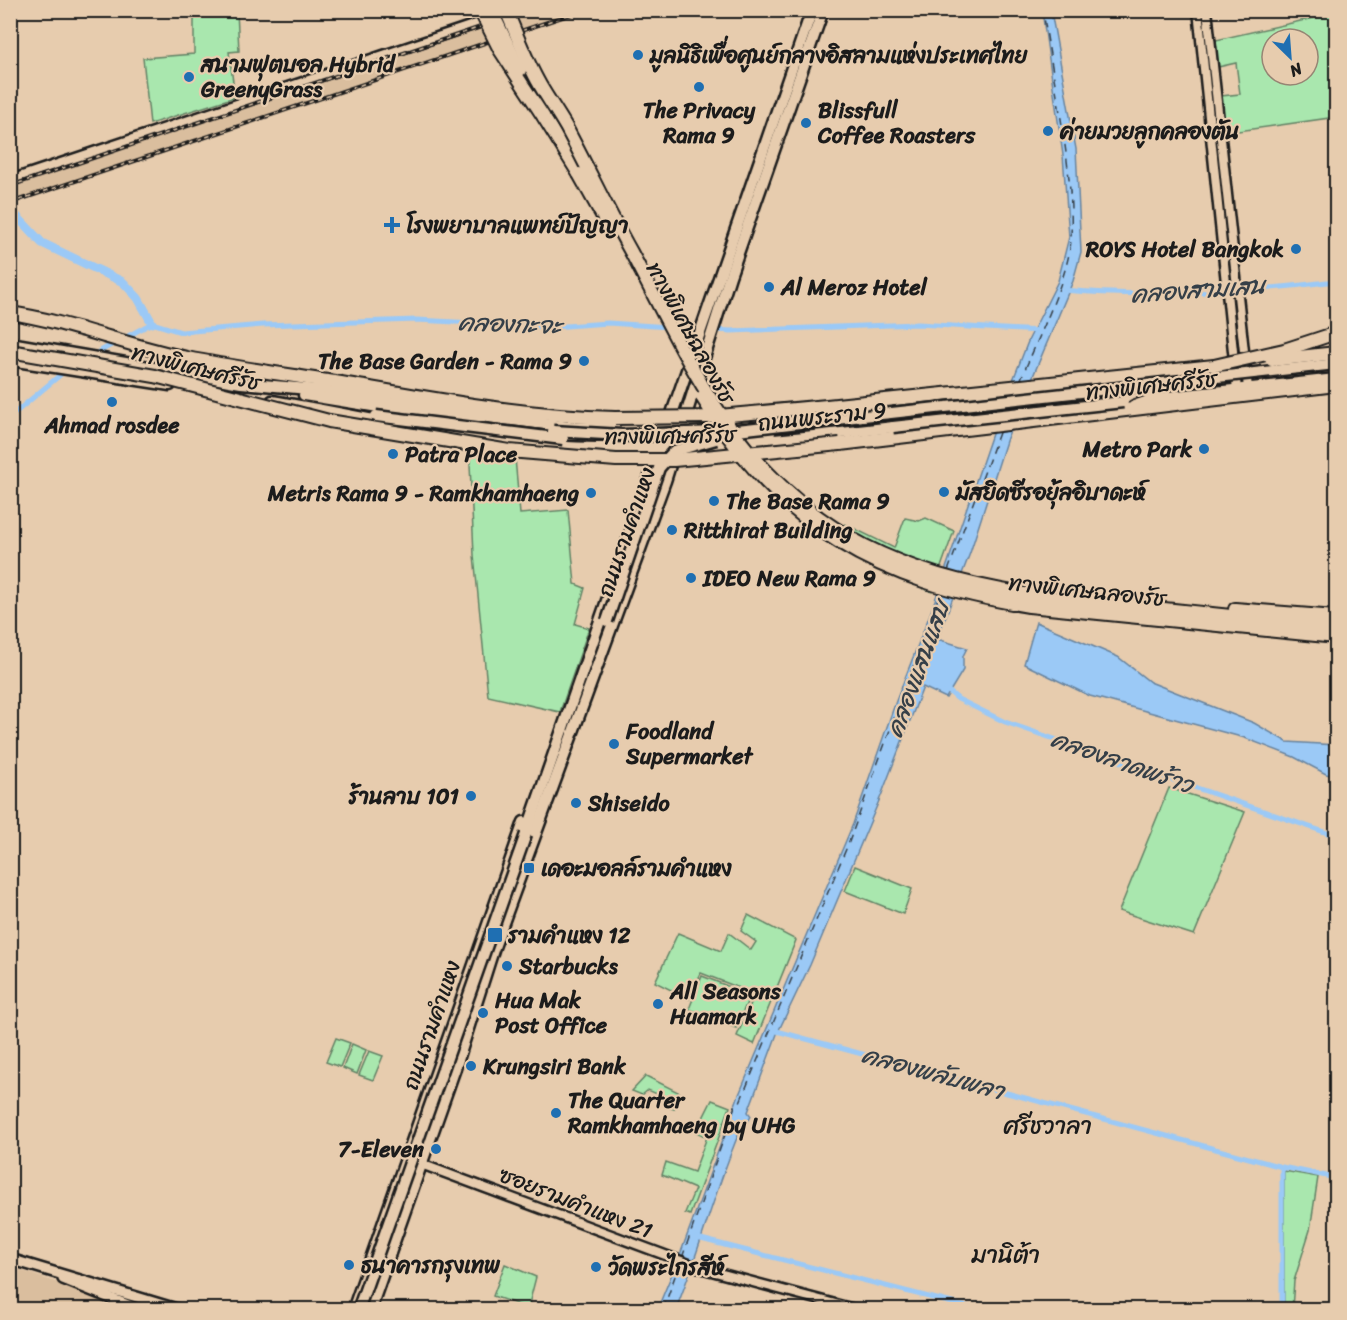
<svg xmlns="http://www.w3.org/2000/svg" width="1347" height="1320" viewBox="0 0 1347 1320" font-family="Sriracha,'Playpen Sans Thai',sans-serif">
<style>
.built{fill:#dabe9e}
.green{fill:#a9e7ae;stroke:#628265;stroke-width:1.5;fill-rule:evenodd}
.water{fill:#9bc9f6;stroke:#68849f;stroke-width:1.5}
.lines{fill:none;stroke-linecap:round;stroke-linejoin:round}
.canal{stroke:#9bc9f6;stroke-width:5}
.river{stroke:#9bc9f6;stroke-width:9}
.ferry{stroke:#353f48;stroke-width:1.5;stroke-dasharray:8 6;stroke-linecap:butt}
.tertiary-casing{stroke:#1c1c1c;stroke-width:13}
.secondary-casing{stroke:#1c1c1c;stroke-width:14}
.primary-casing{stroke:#1c1c1c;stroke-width:15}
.motorway-casing{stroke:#1c1c1c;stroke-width:16}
.tertiary{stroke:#e7ccae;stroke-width:8}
.secondary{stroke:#e7ccae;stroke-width:9}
.primary{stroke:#e7ccae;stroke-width:10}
.motorway{stroke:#e7ccae;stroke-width:12}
.rail-casing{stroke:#1c1c1c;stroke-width:4}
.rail{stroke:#e7ccae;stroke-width:1.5;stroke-dasharray:4.5;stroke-linecap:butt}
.primary-bridge-casing{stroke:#1c1c1c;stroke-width:15;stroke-linecap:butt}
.motorway-bridge-casing{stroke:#1c1c1c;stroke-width:16;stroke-linecap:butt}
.primary-bridge{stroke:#e7ccae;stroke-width:10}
.motorway-bridge{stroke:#e7ccae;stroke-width:12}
.poi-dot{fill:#1f6fb2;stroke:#e7ccae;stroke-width:2}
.labels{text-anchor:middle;stroke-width:4.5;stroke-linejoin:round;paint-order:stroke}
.poi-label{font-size:22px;font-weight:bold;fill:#1c1c1c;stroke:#e7ccae;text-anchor:start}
.street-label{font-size:22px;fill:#1c1c1c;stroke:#e7ccae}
.water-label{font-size:24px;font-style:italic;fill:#353f48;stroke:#e7ccae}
.neighbourhood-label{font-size:24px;fill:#1c1c1c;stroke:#e7ccae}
</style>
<rect width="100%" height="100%" fill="#e7ccae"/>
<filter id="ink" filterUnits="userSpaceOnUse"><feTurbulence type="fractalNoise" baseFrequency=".0167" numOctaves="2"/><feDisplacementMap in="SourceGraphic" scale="12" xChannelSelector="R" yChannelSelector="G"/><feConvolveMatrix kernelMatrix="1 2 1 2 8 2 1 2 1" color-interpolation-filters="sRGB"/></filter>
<g filter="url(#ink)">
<g class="built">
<polygon points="524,11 587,11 11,204 10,181"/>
<polygon points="11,1267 55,1282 125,1309 11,1309"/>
</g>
<g class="green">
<polygon points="194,11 237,11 239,51 229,52 235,97 150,124 143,58 194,54"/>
<path d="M1336,13V117L1224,133L1221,96L1240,94L1236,63L1218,67L1216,40ZM1272,39H1308V75H1272Z"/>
<polygon points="469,441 514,447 520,514 568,510 575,584 585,588 575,624 589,628 560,712 488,696 474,555"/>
<polygon points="905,518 919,521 926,518 954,531 932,592 885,572 837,547 845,524 894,548"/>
<polygon points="1169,788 1245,812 1194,935 1119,911"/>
<polygon points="855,866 912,889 903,914 845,891"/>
<polygon points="748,915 796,940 754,1044 737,1036 755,994 701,973 689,999 655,982 678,933 721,951 729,933 751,950 756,942 741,931"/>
<polygon points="702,976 750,995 736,1028 689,1009"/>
<polygon points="336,1038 350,1043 340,1067 326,1062"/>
<polygon points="352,1044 366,1050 357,1074 343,1068"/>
<polygon points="369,1051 383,1056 373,1080 359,1075"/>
<polygon points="646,1076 680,1093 674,1109 668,1107 671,1100 648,1090 642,1095 632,1091"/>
<polygon points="712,1100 730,1107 690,1215 685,1213 695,1189 662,1175 666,1162 694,1172 707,1137 696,1132"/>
<polygon points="1284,1171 1318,1177 1310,1230 1294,1281 1292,1309 1284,1309"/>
<polygon points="505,1264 536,1277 528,1308 493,1296"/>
</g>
<g class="water">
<path d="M1042,11H1051L1076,149L1081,252L1073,281L1007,438L970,553L937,639L967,648L963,656V670L946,698L923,687L881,796L810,965L777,1034L748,1112L751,1116L748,1122L744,1121C717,1182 701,1247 676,1309L657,1310L681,1252L738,1097L853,824L896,701L932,609L992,434L1029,339L1058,281L1069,237L1063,155Z"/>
<polygon points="1036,622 1118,657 1150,682 1254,723 1287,742 1336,745 1336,776 1326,774 1294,757 1245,738 1090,696 1024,664"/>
</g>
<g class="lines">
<g class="canal">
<path d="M1062,290C1148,298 1250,292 1336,281"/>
<polyline points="93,355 152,323 181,332 263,325 417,320 552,327 608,323 731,331 918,324 1040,331"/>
<polyline points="10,417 66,370"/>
<polyline points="946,689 958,699 1005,722 1336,836"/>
<polyline points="773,1030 1282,1167 1336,1178"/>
<polyline points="697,1238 980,1310"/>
<polyline points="1282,1310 1282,1167"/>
</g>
<polyline class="river" points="10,209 42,243 123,282 138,298 152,323"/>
<g class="ferry">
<path d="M1020,381C1035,345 1070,275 1071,238C1074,166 1053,83 1043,10"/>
<polyline points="948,571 1000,430"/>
<polyline points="682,1258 735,1106 740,1102 849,842 940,593"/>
<polyline points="663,1310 679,1265"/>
</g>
<defs>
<g id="tertiary">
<polyline points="1198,10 1237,390"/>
<polyline points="1207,10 1248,388"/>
<polyline points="10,180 491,19"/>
<polyline points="421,1164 700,1268 858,1310"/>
</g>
<g id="secondary">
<polyline points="10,1259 180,1310"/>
<polyline points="63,1279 140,1310"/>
</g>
<g id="primary">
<polyline points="10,343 241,383 330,391 479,416 570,427 666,428 888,408"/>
<polyline points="10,360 170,385"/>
<polyline points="304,395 478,423"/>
<polyline points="1149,399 1336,379"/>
<path d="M272,401C360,416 447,437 536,445C656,455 774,441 893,427"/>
<polyline points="1134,406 1154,399"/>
<polyline points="716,439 770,433"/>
<polyline points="526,834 812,10"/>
<polyline points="353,1310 524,822"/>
<polyline points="370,1310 459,1057 493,950 665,481 730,276 823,10"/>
</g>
<g id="motorway">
<polyline points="543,116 579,174"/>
<path d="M10,313C71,322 127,346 187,358C242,369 298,376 353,385C440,400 526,416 615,418"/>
<polyline points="1305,353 1336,344"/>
<polyline points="827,406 1214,366"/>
<polyline points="840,444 1336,385"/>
<polyline points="1031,595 1336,627"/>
<polyline points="1029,606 1336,637"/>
<polyline points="1235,609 1336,617"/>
</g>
</defs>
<use href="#tertiary" class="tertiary-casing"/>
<use href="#secondary" class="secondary-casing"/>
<use href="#primary" class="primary-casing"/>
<use href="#motorway" class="motorway-casing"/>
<use href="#tertiary" class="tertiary"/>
<use href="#secondary" class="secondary"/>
<use href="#primary" class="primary"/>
<use href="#motorway" class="motorway"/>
<defs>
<g id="rail">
<polyline points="10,186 531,10"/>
<polyline points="10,203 583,10"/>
</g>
</defs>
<use href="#rail" class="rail-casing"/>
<use href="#rail" class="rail"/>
<defs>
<g id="primary-bridge">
<polyline points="376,416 563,439"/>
<polyline points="893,427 1123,402"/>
<polyline points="553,431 622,435 719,432 1336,364"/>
<polyline points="607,621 659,468 674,451 716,439"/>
<polyline points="358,1310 526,834"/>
</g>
<g id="motorway-bridge">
<polyline points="480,10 500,50 543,116"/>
<polyline points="491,10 520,70"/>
<path d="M506,10C517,35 526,61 540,85C548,99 558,113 566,127C588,168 608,211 631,252C663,312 693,378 734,433C813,537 905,576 1031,595"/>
<polyline points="579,174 607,224"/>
<polyline points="10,351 155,376 329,421 509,451 616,460 674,460 840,444"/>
<polyline points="1272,360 1336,353"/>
<polyline points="1214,366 1284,350 1336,333"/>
<path d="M702,397C784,530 876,581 1029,606"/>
<polyline points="615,418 708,417 827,406"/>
</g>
</defs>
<use href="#primary-bridge" class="primary-bridge-casing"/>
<use href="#motorway-bridge" class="motorway-bridge-casing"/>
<use href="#primary-bridge" class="primary-bridge"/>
<use href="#motorway-bridge" class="motorway-bridge"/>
</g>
</g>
<g class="poi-dot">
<circle cx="638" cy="55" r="6"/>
<circle cx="189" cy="77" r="6"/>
<circle cx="699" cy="87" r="6"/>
<circle cx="806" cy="123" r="6"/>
<circle cx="1048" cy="131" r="6"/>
<path d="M389 216h6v6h6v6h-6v6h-6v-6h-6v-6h6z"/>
<circle cx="1296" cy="249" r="6"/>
<circle cx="769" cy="287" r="6"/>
<circle cx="584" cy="361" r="6"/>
<circle cx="112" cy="402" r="6"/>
<circle cx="1204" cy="449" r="6"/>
<circle cx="393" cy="454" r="6"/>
<circle cx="944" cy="492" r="6"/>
<circle cx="591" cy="493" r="6"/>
<circle cx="714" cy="501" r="6"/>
<circle cx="672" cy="530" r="6"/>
<circle cx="691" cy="578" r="6"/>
<circle cx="614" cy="744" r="6"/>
<circle cx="471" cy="796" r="6"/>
<circle cx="576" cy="803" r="6"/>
<rect x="523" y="862" width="12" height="12" rx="3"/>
<rect x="487" y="927" width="16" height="16" rx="3"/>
<circle cx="507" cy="966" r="6"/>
<circle cx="658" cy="1004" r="6"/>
<circle cx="483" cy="1013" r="6"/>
<circle cx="471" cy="1066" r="6"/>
<circle cx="556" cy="1113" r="6"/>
<circle cx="436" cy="1149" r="6"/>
<circle cx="349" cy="1265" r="6"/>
<circle cx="596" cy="1267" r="6"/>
</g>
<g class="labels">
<g class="poi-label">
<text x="650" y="63">มูลนิธิเพื่อศูนย์กลางอิสลามแห่งประเทศไทย</text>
<text x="201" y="72">สนามฟุตบอล Hybrid<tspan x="201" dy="25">GreenyGrass</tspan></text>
<text x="699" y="118" text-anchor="middle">The Privacy<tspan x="699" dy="25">Rama 9</tspan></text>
<text x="818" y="118">Blissfull<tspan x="818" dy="25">Coffee Roasters</tspan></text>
<text x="1060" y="139">ค่ายมวยลูกคลองตัน</text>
<text x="406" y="233">โรงพยาบาลแพทย์ปัญญา</text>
<text x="1284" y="257" text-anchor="end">ROYS Hotel Bangkok</text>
<text x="781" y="295">Al Meroz Hotel</text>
<text x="572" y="369" text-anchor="end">The Base Garden - Rama 9</text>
<text x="112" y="433" text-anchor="middle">Ahmad rosdee</text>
<text x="1192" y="457" text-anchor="end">Metro Park</text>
<text x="405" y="462">Patra Place</text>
<text x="956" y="500">มัสยิดซีรอยุ้ลอิบาดะห์</text>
<text x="579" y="501" text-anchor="end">Metris Rama 9 - Ramkhamhaeng</text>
<text x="726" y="509">The Base Rama 9</text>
<text x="684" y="538">Ritthirat Building</text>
<text x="703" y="586">IDEO New Rama 9</text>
<text x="626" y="739">Foodland<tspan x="626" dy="25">Supermarket</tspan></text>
<text x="459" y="804" text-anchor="end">ร้านลาบ 101</text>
<text x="588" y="811">Shiseido</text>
<text x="541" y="876">เดอะมอลล์รามคำแหง</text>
<text x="508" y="943">รามคำแหง 12</text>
<text x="519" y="974">Starbucks</text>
<text x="670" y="999">All Seasons<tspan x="670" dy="25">Huamark</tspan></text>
<text x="495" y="1008">Hua Mak<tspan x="495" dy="25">Post Office</tspan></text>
<text x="483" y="1074">Krungsiri Bank</text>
<text x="568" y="1108">The Quarter<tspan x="568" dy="25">Ramkhamhaeng by UHG</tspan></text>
<text x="424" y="1157" text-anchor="end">7-Eleven</text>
<text x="361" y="1273">ธนาคารกรุงเทพ</text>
<text x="608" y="1275">วัดพระไกรสีห์</text>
</g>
<g class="street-label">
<text transform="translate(691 332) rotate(61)" y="8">ทางพิเศษฉลองรัช</text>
<text transform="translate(196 367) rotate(14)" y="8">ทางพิเศษศรีรัช</text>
<text transform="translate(1151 385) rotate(-6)" y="8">ทางพิเศษศรีรัช</text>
<text transform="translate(822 416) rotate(-6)" y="8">ถนนพระราม 9</text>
<text transform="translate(670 435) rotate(-1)" y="8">ทางพิเศษศรีรัช</text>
<text transform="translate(626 532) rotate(-71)" y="8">ถนนรามคำแหง</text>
<text transform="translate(1087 590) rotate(6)" y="8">ทางพิเศษฉลองรัช</text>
<text transform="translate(431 1025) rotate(-71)" y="8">ถนนรามคำแหง</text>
<text transform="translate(576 1202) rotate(21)" y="8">ซอยรามคำแหง 21</text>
</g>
<g class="water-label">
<text transform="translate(1198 290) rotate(-4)" y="8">คลองสามเสน</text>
<text transform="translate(510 324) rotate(2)" y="8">คลองกะจะ</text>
<text transform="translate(918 669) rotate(-70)" y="8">คลองแสนแสบ</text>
<text transform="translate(1122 762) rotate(19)" y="8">คลองลาดพร้าว</text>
<text transform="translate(933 1073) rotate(15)" y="8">คลองพลับพลา</text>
</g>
<g class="neighbourhood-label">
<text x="1048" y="1134">ศรีชวาลา</text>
<text x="1006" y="1263">มานิต้า</text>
</g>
</g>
<rect width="1347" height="1320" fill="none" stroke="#e7ccae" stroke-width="36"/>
<rect x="18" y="18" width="1311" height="1284" fill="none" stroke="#1c1c1c" stroke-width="2" filter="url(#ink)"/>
<g transform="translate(1290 57) rotate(155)"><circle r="28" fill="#e7ccae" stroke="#968674" stroke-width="1.5"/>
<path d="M0-4.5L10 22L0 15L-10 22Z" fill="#1f6fb2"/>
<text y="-9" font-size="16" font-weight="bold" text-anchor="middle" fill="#1c1c1c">N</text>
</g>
</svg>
